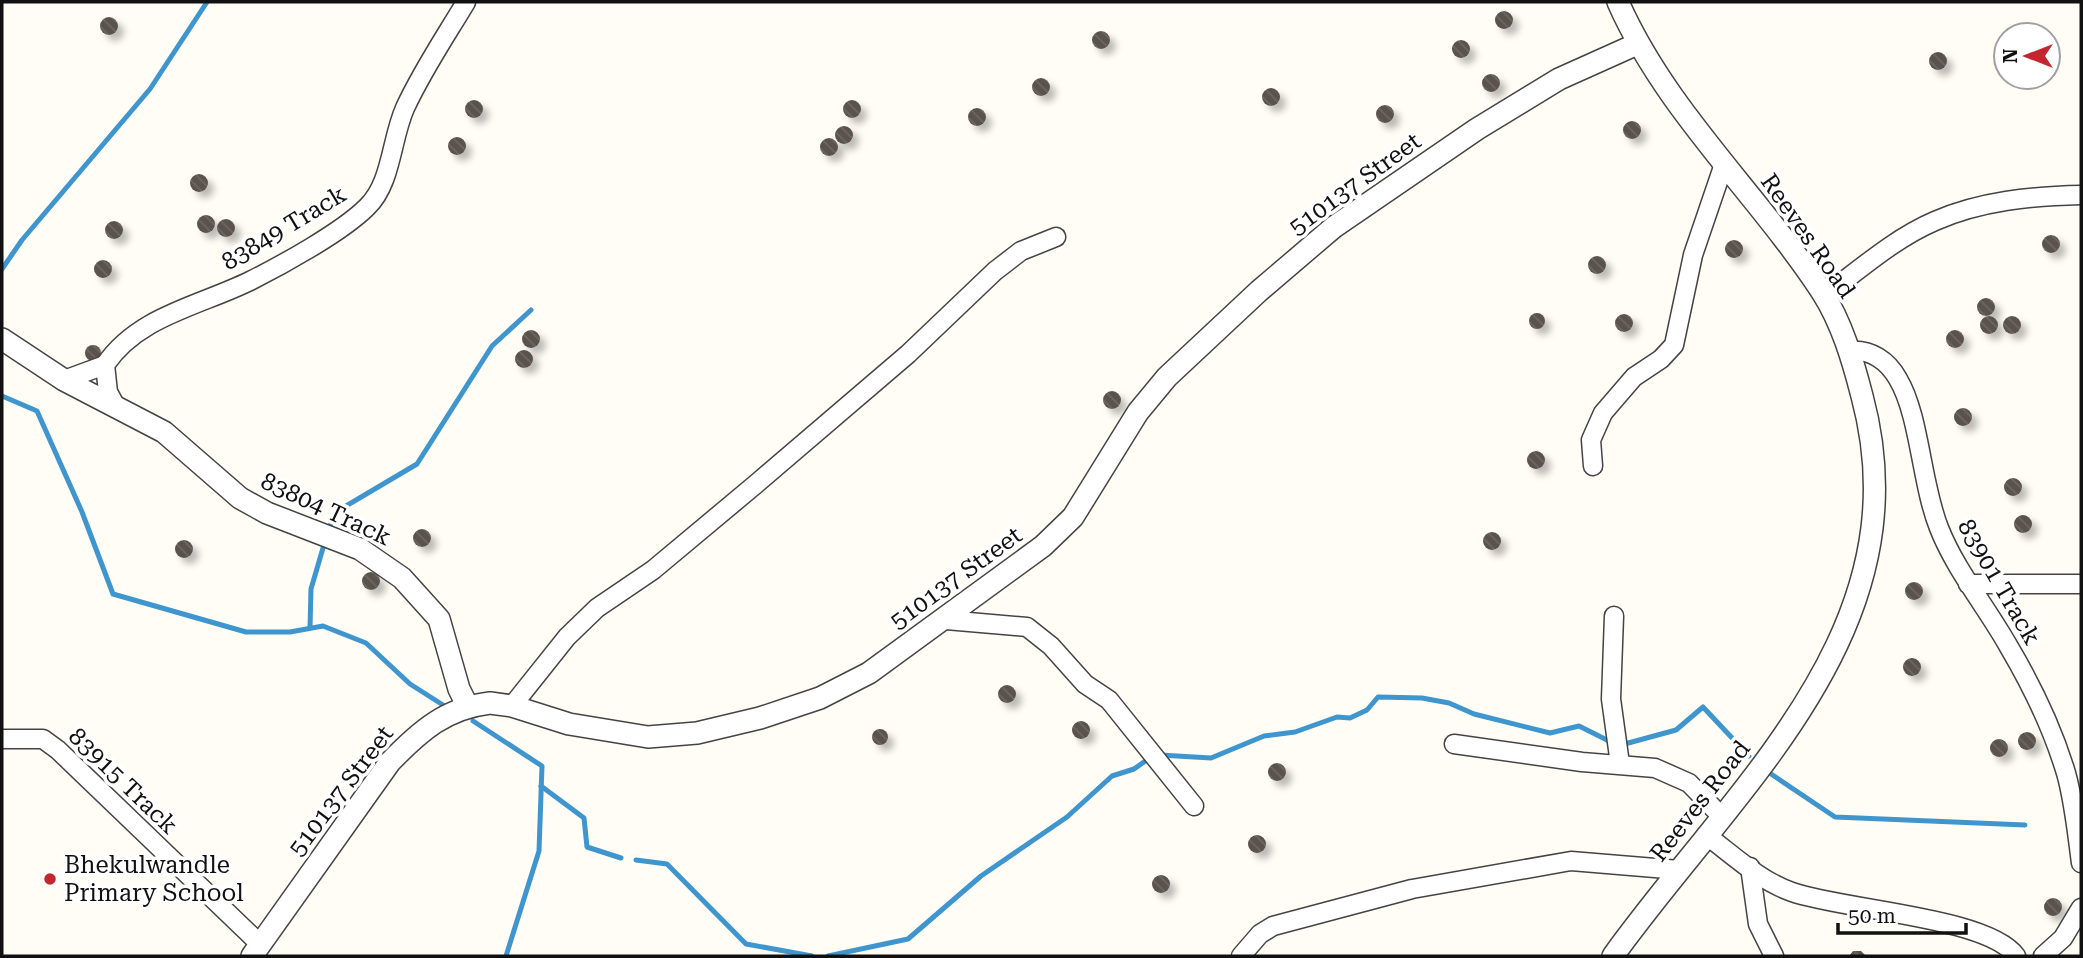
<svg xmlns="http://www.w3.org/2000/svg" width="2083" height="958" viewBox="0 0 2083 958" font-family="'Roboto Serif',serif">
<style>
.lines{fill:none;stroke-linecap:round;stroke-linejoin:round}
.stream{stroke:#3f96cf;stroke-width:5}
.building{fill:url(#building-back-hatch);filter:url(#shadow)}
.minor-casing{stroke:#444;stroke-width:21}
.tertiary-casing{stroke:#444;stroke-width:24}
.minor{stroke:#fff;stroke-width:18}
.tertiary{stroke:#fff;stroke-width:21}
.poi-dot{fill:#c4262e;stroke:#fff;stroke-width:2.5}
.labels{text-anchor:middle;stroke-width:7;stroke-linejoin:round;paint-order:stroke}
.street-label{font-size:24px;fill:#111;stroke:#fff}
.poi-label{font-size:24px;fill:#111;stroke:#fff;text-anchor:start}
</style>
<defs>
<pattern id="building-back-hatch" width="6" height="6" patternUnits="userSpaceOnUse" patternTransform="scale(1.75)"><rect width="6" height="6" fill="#5a524d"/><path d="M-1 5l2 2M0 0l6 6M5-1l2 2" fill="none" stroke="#6d6662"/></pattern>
<filter id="shadow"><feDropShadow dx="6" dy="6" stdDeviation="3.5" flood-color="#0004"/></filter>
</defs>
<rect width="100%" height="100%" fill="#fffdf5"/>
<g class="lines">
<g class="stream">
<polyline points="2,269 22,240 150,89 207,2"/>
<polyline points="2,396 37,411 82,512 113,594 246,632 290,632 323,626 366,643 410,684 443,705"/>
<polyline points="329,527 341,509 417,464 492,346 531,310"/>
<polyline points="310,628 311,589 323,548"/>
<polyline points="473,721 542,766 539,851 506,956"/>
<polyline points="1621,745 1676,730 1703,707 1749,756"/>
<polyline points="1160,755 1211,758 1264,736 1295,732 1337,717 1350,718 1367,710 1378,697 1422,698 1449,703 1474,714 1550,733 1579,726 1611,742"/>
<polyline points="1771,774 1835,817 2025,825"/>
<polyline points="541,786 584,818 587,847 621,858"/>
<polyline points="636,860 667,864 746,944 812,956"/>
<polyline points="828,956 908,939 981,876 1067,817 1112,776 1134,769 1151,757"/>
</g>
</g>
<g class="building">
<circle cx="1504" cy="20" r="9"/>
<circle cx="109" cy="26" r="9"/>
<circle cx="1101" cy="40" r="9"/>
<circle cx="1461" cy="49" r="9"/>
<circle cx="1938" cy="61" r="9"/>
<circle cx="1491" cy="83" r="9"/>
<circle cx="1041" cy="87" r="9"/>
<circle cx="1271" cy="97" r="9"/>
<circle cx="852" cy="109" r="9"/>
<circle cx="474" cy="109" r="9"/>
<circle cx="1385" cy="114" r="9"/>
<circle cx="977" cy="117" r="9"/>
<circle cx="1632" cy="130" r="9"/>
<circle cx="844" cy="135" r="9"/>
<circle cx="457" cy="146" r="9"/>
<circle cx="829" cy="147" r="9"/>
<circle cx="199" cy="183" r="9"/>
<circle cx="206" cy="224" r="9"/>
<circle cx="226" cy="228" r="9"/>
<circle cx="114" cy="230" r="9"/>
<circle cx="2051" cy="244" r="9"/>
<circle cx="1734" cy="249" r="9"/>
<circle cx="1597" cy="265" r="9"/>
<circle cx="103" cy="269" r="9"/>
<circle cx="1986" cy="307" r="9"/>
<circle cx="1537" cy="321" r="8"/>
<circle cx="1624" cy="323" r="9"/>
<circle cx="1989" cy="325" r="9"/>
<circle cx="2012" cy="325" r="9"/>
<circle cx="1955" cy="339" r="9"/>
<circle cx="531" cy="339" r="9"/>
<circle cx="93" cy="353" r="8"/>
<circle cx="524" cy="359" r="9"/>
<circle cx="1112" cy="400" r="9"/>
<circle cx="1963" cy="417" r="9"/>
<circle cx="1536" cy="460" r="9"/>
<circle cx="2013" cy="487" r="9"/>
<circle cx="2023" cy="524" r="9"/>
<circle cx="422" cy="538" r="9"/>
<circle cx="1492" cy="541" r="9"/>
<circle cx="184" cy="549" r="9"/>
<circle cx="371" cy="581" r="9"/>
<circle cx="1914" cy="591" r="9"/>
<circle cx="1912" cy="667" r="9"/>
<circle cx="1007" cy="694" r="9"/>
<circle cx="1081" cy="730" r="9"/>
<circle cx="880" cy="737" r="8"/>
<circle cx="2027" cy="741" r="9"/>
<circle cx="1999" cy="748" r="9"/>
<circle cx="1277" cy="772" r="9"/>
<circle cx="1257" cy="844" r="9"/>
<circle cx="1161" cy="884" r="9"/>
<circle cx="2053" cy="907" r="9"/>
<polygon points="1853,951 1861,951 1866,956 1849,956"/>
</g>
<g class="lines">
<defs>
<g id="minor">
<path d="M1824,296C1859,270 1895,238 1935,221C1980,201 2032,196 2081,195"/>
<path d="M1850,351C1871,349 1888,361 1898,379C1920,416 1921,483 1939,528C1956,571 1986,606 2009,647C2032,686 2053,730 2066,773C2074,801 2077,833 2081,863"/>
<polyline points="64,380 105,365"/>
<path d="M115,405L108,392L105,365C138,316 199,306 250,281C282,265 342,232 367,207C392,183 391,139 405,108C422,71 445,37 466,2"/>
<polyline points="1593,466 1591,440 1603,413 1634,377 1661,359 1674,345 1693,255 1724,164"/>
<polyline points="1968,584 2081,584"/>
<polyline points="1614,616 1611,699 1620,764"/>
<polyline points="946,620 1027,627 1051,646 1085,684 1109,700 1194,806"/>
<polyline points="512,706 567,637 597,608 653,570 756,484 908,354 995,271 1021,251 1056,237"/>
<polyline points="2,739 43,739 58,750 261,945"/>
<polyline points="1454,744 1582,762 1655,768 1689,783 1721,816"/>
<path d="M1706,835C1733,855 1760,881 1792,892C1843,910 1988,917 2016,956"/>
<polyline points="1750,867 1758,924 1774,956"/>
<polyline points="1241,956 1260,934 1273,926 1412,889 1571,861 1679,870"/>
<polyline points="2043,956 2063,938 2081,908"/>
</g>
<g id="tertiary">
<polyline points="2,339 64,380 164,432 240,498 267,513 360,549 402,578 439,619 459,689 467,705"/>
<path d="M252,956L390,762C420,731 446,708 490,703L512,706L569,724L648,737L697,733L760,718L820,698L869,673L1043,546L1073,517L1138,412L1167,377L1259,291L1334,227L1477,129L1559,79L1637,44"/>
<path d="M1613,956C1735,786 1925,630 1862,396C1853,361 1842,323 1822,292C1757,193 1666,111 1618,2"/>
</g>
</defs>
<use href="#minor" class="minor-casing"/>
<use href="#tertiary" class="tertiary-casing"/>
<use href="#minor" class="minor"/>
<use href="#tertiary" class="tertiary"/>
</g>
<circle class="poi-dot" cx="50" cy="879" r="7"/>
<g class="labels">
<g class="street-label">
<text transform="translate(1355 184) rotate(-36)" y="8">510137 Street</text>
<text transform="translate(284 228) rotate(-31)" y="8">83849 Track</text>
<text transform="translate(1808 236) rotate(55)" y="8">Reeves Road</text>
<text transform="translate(326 509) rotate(25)" y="8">83804 Track</text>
<text transform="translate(956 578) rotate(-36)" y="8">510137 Street</text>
<text transform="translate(1999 582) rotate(60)" y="8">83901 Track</text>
<text transform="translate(123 781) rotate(44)" y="8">83915 Track</text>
<text transform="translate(341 791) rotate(-53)" y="8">510137 Street</text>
<text transform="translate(1700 801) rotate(-52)" y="8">Reeves Road</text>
</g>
<g class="poi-label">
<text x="64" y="873">Bhekulwandle<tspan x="64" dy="28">Primary School</tspan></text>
</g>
</g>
<rect width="2083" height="958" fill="none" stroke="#111111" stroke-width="7"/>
<g transform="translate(2027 56) rotate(270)"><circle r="33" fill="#ffffff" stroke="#a0a0a0" stroke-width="2"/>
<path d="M0-5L12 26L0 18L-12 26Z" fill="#c4262e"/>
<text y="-10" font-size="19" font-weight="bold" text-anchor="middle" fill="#111111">N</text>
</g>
<path d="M1838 923v10h128v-10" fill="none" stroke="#111111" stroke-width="3.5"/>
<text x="1848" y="923" font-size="21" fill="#111111" stroke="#ffffff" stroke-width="5" paint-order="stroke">50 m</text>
</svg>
